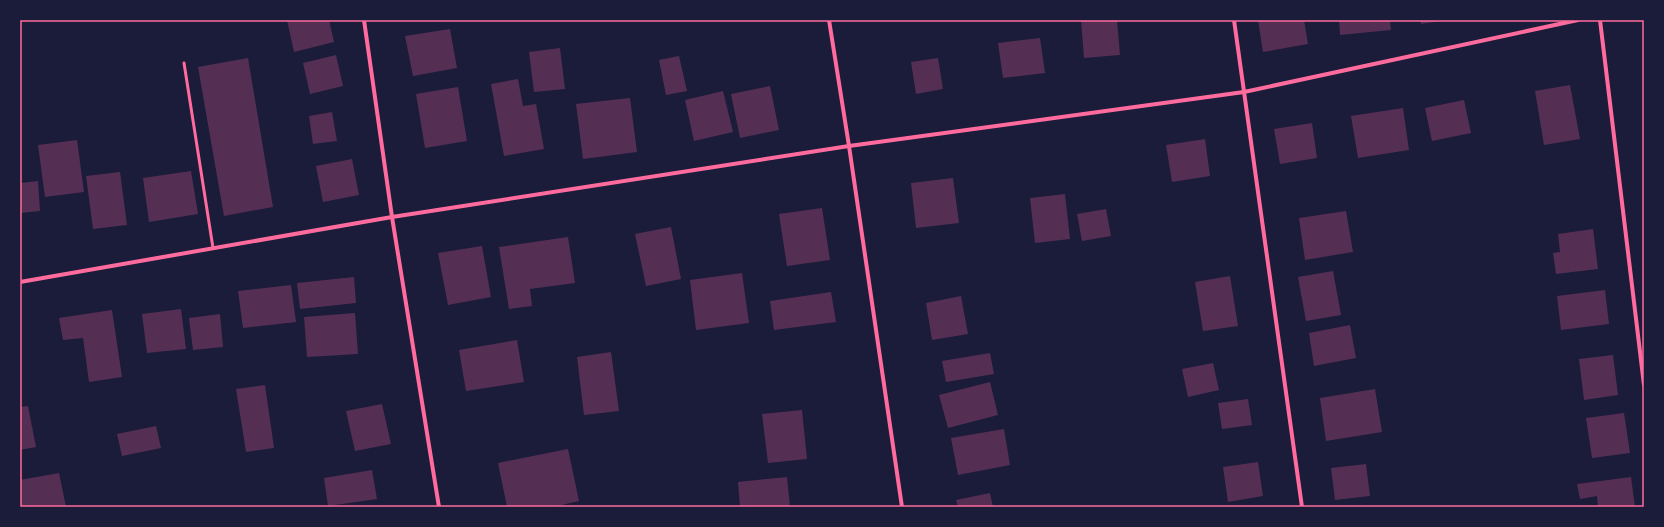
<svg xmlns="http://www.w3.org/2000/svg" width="1664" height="527" viewBox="0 0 1664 527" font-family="'PT Sans Narrow',sans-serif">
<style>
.building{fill:#542f53}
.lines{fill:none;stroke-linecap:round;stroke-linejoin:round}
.service{stroke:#ff6b9d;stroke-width:3}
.minor{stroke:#ff6b9d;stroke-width:4}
.neatline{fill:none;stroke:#ff6b9d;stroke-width:1.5}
</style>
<rect width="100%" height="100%" fill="#1b1b3a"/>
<g class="building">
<polygon points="287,20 329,20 334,42 294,52"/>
<polygon points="1081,20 1117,20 1120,55 1084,58"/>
<polygon points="1258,20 1304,20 1308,44 1263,52"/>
<polygon points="1339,20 1390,20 1391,30 1340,35"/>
<polygon points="1420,20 1440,20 1440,21 1421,24"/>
<polygon points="450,29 457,68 413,76 405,36"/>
<polygon points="1040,38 1045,73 1003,78 998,43"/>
<polygon points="560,48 565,89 534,92 529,52"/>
<polygon points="336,55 343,86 310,94 303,63"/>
<polygon points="679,56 687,91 666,95 659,60"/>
<polygon points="248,58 273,207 224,216 198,67"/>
<polygon points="938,58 943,89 916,94 911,62"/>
<polygon points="518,79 523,106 536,104 544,149 504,156 491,84"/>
<polygon points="1570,85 1580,139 1544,145 1535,91"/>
<polygon points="770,86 779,130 740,138 731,94"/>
<polygon points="458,87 467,141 425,148 416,94"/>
<polygon points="723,91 733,132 694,141 685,100"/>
<polygon points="630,98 637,152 583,159 576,104"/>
<polygon points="1464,100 1471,133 1432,141 1425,108"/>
<polygon points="1403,108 1409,150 1358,158 1351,116"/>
<polygon points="332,112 337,141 313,144 309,116"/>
<polygon points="1312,123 1317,158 1280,164 1274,129"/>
<polygon points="1205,139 1210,176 1172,182 1166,145"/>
<polygon points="77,140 84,192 45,197 38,145"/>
<polygon points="352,159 359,195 323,202 316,166"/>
<polygon points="191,171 198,214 149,222 143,178"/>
<polygon points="120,172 127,225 93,229 86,176"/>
<polygon points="953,178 959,223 916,228 911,183"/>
<polygon points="38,181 40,211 20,213 20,183"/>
<polygon points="1065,194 1070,239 1035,243 1030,198"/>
<polygon points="822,208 830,260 787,266 779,214"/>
<polygon points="1106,209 1111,236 1082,241 1077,214"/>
<polygon points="1346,211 1353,252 1305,260 1299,218"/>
<polygon points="671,227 681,279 646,286 635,234"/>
<polygon points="1593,229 1598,269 1556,274 1553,253 1560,252 1558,234"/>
<polygon points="568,237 575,283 530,289 532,306 509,309 499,247"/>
<polygon points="482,246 491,297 448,305 438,253"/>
<polygon points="1333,271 1341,315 1306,321 1298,277"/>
<polygon points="742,273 749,323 696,330 690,280"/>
<polygon points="1230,276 1238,326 1203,331 1195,282"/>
<polygon points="354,277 356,303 300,309 297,283"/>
<polygon points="291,285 296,322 243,328 238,291"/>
<polygon points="1605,290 1609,324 1561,330 1557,296"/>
<polygon points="831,292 836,322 774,330 770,301"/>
<polygon points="961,296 968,334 932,340 926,303"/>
<polygon points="181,309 186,349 147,353 142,314"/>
<polygon points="112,310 122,377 89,382 83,338 63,340 59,318"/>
<polygon points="355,313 358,354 307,357 304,317"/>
<polygon points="220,314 223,347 193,350 189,318"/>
<polygon points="1350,325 1356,358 1314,366 1309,333"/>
<polygon points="517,340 524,382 466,391 459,350"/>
<polygon points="611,352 619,411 584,415 577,357"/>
<polygon points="990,353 994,374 946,382 942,361"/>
<polygon points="1613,355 1618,395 1584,400 1579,359"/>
<polygon points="1213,363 1219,390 1188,397 1182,369"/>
<polygon points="990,382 998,415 948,428 939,395"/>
<polygon points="265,385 274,448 246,452 236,389"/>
<polygon points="1375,389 1382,432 1326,441 1320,398"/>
<polygon points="1248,399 1252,425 1222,429 1218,403"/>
<polygon points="382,404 391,444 355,451 346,411"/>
<polygon points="28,406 36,447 20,450 20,407"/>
<polygon points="802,410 807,459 768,463 762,414"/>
<polygon points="1624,413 1630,453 1592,458 1586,418"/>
<polygon points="156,426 161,448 122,456 117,434"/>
<polygon points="1004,429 1010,465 958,475 951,438"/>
<polygon points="568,449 579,501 553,507 507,507 498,463"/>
<polygon points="1258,462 1263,496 1228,502 1223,467"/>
<polygon points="1366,464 1370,496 1335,500 1331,468"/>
<polygon points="372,470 377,499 328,506 324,478"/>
<polygon points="59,473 66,507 20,507 20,480"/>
<polygon points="787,477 790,507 740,507 738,482"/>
<polygon points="1631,477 1635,507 1598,507 1597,496 1580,499 1577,484"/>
<polygon points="990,493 993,507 958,507 956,500"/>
</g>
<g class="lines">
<polyline class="service" points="184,63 213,248"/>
<g class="minor">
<polyline points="364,20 392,217 439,507"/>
<polyline points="829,20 849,146 902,507"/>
<polyline points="1234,20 1302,507"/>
<polyline points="1600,20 1644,385"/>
<polyline points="20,282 392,217 849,146 1244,92 1578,20"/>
</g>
</g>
<rect width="1664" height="527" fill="none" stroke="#1b1b3a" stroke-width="42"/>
<rect x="21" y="21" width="1622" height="485" class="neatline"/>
</svg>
